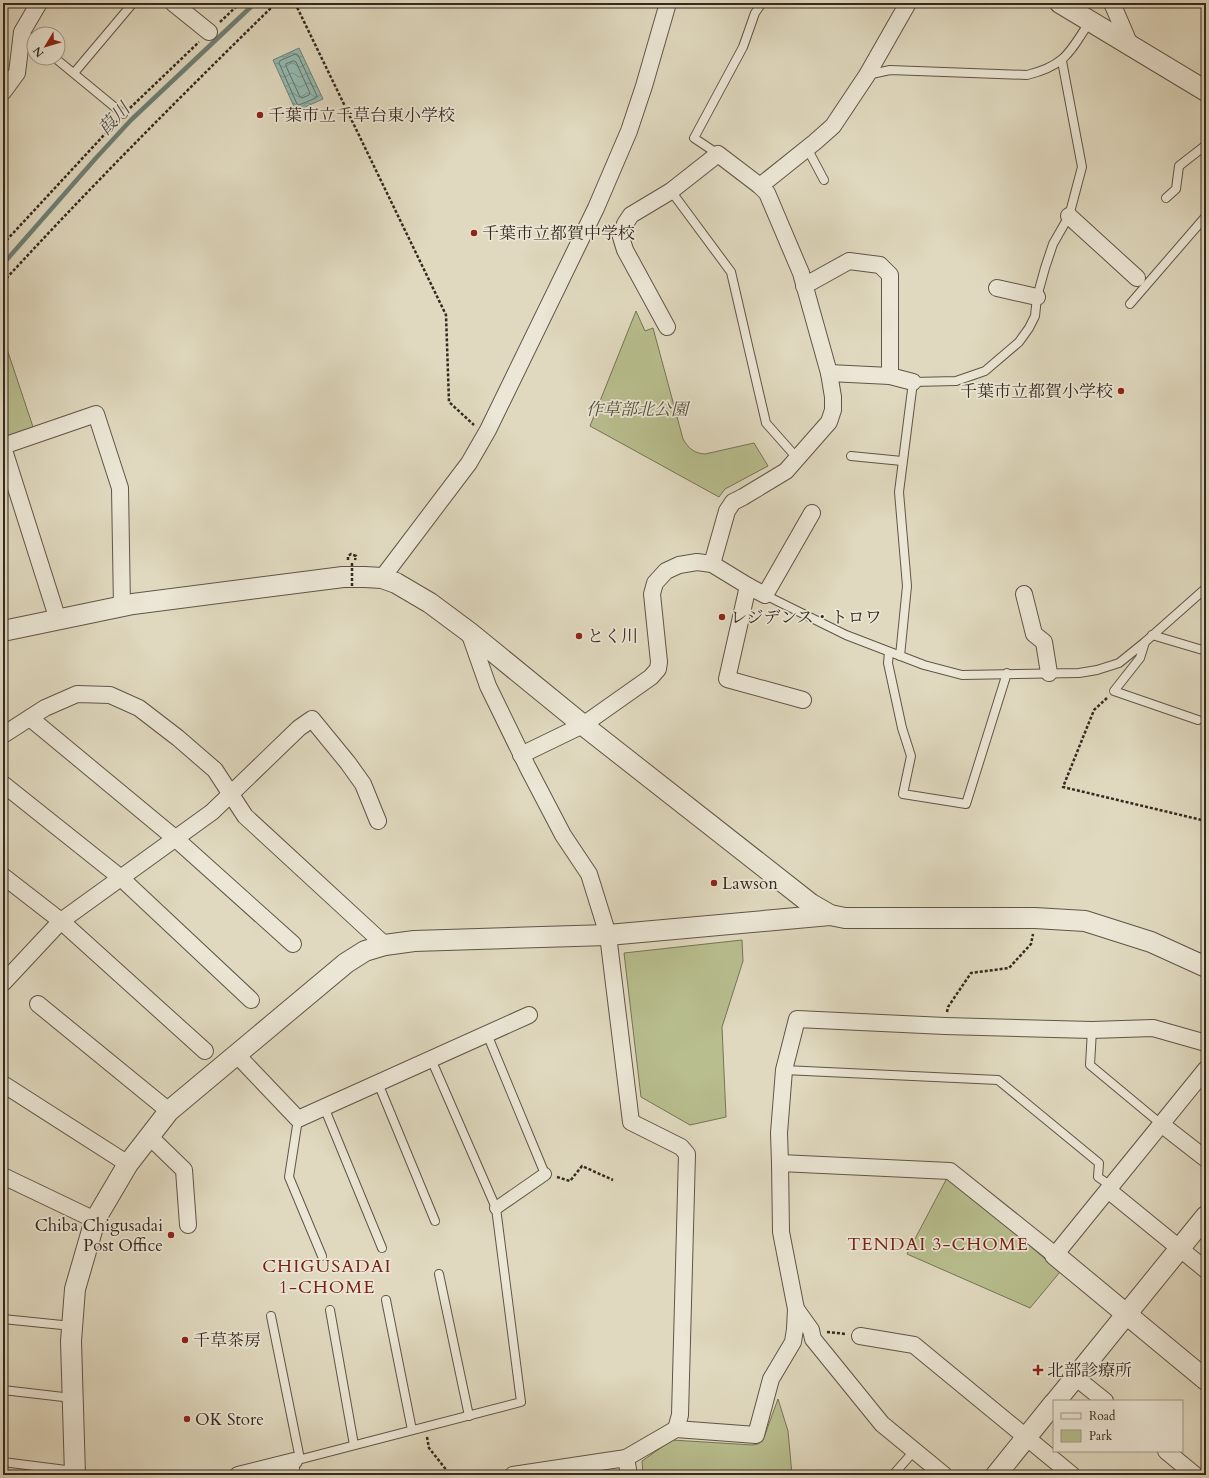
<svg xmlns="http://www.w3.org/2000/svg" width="1209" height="1478" viewBox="0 0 1209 1478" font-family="Cardo,'Noto Serif JP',serif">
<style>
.park{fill:#b8be8e;stroke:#767456}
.water{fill:url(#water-waves);stroke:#6e8077}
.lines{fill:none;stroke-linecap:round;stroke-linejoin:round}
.shore{stroke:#647268;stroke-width:1}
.stream{stroke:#6e8077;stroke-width:4.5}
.service-casing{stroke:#605547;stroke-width:10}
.pedestrian-casing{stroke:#605547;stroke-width:14}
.minor-casing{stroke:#605547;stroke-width:18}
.tertiary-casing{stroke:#605547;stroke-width:22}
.path{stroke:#35291f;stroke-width:2.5;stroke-dasharray:3 2;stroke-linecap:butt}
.service{stroke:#ebe6d5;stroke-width:8}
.pedestrian{stroke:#ebe6d5;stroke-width:12}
.minor{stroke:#ebe6d5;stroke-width:16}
.tertiary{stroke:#ebe6d5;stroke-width:20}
.path-bridge{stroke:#35291f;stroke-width:2.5;stroke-dasharray:3 2;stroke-linecap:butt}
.poi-dot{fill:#8f2418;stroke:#ebe6d5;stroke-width:1.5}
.labels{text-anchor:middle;stroke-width:3.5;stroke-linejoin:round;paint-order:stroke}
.poi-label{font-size:17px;fill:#35291f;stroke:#ebe6d5;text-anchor:start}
.park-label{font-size:17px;font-style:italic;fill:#564e3b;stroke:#ebe6d5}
.water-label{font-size:18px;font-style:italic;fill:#4d4d44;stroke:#ebe6d5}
.neighbourhood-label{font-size:18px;letter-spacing:1px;fill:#7a1f14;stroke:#ebe6d5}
</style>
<defs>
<pattern id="water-waves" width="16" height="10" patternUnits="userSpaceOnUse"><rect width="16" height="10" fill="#94bab1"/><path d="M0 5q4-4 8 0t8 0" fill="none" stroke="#7a978f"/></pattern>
</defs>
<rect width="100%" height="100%" fill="#e0d9bf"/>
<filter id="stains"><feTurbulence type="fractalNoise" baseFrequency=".005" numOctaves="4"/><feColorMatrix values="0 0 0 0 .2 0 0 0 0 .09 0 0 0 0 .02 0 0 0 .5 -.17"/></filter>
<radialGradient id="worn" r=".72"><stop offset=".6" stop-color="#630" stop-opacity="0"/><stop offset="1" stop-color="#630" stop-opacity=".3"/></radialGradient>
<g class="park">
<path d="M636,311L645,331L653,328L683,439C689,449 694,453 705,454L754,443L768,466L725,489L719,497L590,426Z"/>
<polygon points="3,337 34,430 3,440"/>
<polygon points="742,940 743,961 722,1027 726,1117 690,1125 641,1097 624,953"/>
<polygon points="947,1178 959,1184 1060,1272 1030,1308 907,1254"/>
<polygon points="778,1399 788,1431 792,1475 643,1475 642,1461 672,1440 752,1445 758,1444 763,1440"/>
</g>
<polygon class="water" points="299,48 323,99 296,111 273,60"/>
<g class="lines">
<g class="shore">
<polygon points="296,54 298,55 317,96 316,98 299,105 297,104 279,63 280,61"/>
<polygon points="294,61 296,62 310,93 309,95 302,98 300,97 286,66 286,64"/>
</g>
<polyline class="stream" points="3,264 96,158 131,120 255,3"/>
<defs>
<g id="service">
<polyline points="22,32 34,42"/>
<polyline points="55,58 123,114"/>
<polyline points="74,73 133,3"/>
<path d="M867,75L890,70L1027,75C1065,66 1070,52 1090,21"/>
<polyline points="807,148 824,180"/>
<polyline points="718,154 694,138 743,47 755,13 762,3"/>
<polyline points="671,191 731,272 766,423 797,458"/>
<polyline points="1166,198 1176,189 1179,166 1206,145"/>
<polyline points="1130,304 1206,216"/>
<polyline points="851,456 902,461"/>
<polyline points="765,595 846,635 924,665 962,675 1079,673 1097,670 1119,663 1145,642 1206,588"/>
<polyline points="1152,635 1206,651"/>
<polyline points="1145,642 1140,658 1114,691 1198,720"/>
<polyline points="889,652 888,663 902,728 911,756 903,794 966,804 1007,673"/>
<polyline points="900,656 907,586 899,492 913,382 956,381 985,371 1019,342 1029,328 1035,316 1037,297 1045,268 1053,244 1069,216 1082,167 1062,61"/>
<polyline points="1092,1030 1090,1065 1161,1124"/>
<polyline points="487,1034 545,1174"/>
<polyline points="784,1070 998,1080 1099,1163 1098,1177 1111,1186"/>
<polyline points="378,1083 435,1221"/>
<polyline points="324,1107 382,1248"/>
<polyline points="298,1119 289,1177 322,1256"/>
<polyline points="439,1274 469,1416"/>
<polyline points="386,1300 412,1430"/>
<polyline points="330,1310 354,1445"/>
<polyline points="271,1316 300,1459"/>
<polyline points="3,1319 72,1326"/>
<polyline points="3,1390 72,1398"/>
<polyline points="3,1462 74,1471"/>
<polyline points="296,1475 294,1461 521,1402 496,1208 431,1059"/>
<polyline points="893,1475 914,1451"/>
</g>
<polyline id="pedestrian" points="496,1208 545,1174"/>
<g id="minor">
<polyline points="173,3 209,32"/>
<polyline points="1112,3 1130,45"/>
<polyline points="3,92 17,73 22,32 39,3"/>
<polyline points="760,186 815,142 833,126 867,75 908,3"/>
<polyline points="1069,216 1137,278"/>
<polyline points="804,286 849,261 880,265 890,275 890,376"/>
<polyline points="997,288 1037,297"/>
<polyline points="667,327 625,250 621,237 625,224 631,215 671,191 718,154 760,186 767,193 801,273 829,373 833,397 833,410 829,422 786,471 743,497 733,502 727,511 712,564"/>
<polyline points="829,373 890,376 913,382"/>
<polyline points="3,446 96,414 120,488 122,607"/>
<polyline points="3,447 58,620"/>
<polyline points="382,578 469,463 488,430 596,208 629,131 644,86 668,3"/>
<polyline points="748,586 727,679 803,700"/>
<polyline points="1024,594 1034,634 1044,642 1049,673"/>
<polyline points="469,632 488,686 528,768 563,835 589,874 608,935 631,1122 681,1147 687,1154 680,1415 676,1429"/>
<polyline points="30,718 176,839 293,944"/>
<polyline points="3,735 45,708 77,694 110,695 139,708 178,738 215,770 245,816 385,945"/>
<polyline points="521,755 583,725 651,677 658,669 659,662 652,594 655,583 666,571 679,565 697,562 712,564 748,586 765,595 812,513"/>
<polyline points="3,784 121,878 251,1000"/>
<polyline points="3,876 61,921 205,1051"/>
<polyline points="3,983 61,921 212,812 299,728 312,719 348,763 363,784 378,821"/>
<polyline points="38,1004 169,1111"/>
<polyline points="237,1055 298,1119 529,1015"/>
<polyline points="3,1084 128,1164"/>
<polyline points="1161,1124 1206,1159"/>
<polyline points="149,1136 184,1170 188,1225"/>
<polyline points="780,1163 779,1133 784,1070 797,1019 945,1026 1092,1030 1153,1028 1206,1043"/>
<polyline points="3,1176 95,1220"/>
<polyline points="1108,1190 1206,1270"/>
<polyline points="796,1309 811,1330 813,1339 882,1424 944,1475"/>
<polyline points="860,1336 914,1345 1072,1475"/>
<polyline points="1075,1377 1105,1401"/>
<polyline points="1166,1451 1195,1475"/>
<polyline points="626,1458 629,1475"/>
<polyline points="238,1475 294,1461"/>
<polyline points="513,1475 626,1458 676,1429 756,1435 771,1379 793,1342 795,1329 796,1309 781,1232 780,1163 950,1171 1055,1255 1206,1069"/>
</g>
<g id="tertiary">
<polyline points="1060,3 1206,91"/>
<polyline points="3,631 133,604 343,577 365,577 382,578 396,583 430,603 469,632 583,725 811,904 830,915"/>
<polyline points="1055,1255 1206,1380"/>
<polyline points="1056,1401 1206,1216"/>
<polyline points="75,1475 71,1341 75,1289 95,1220 128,1164 169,1111 346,963 365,951 385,945 414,941 608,935 830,915 845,918 1035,918 1085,921 1151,942 1206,967"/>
<polyline points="996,1475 1054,1403"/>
</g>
</defs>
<use href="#service" class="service-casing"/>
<use href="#pedestrian" class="pedestrian-casing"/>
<use href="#minor" class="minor-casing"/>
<use href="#tertiary" class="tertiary-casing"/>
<g class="path">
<polyline points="295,3 446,315 449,402 474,425"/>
<polyline points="220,22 240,3"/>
<polyline points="130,108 199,42"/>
<polyline points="3,244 117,121"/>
<path d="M3,282C91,186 183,94 276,3"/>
<polyline points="348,560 348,556 351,554 356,556 355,560"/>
<polyline points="1107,698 1094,710 1063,787 1206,821"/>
<polyline points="947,1012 948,1007 971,973 1009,968 1031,944 1033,934"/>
<polyline points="557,1177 570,1181 582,1166 613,1180"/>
<polyline points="827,1332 846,1334"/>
<polyline points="427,1437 429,1448 448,1472"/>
</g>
<use href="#service" class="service"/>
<use href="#pedestrian" class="pedestrian"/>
<use href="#minor" class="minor"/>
<use href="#tertiary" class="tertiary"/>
<polyline class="path-bridge" points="352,586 352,561"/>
</g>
<g class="poi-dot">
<circle cx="260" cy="115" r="4"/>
<circle cx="474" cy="233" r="4"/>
<circle cx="1121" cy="391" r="4"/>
<circle cx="722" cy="617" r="4"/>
<circle cx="579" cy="636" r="4"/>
<circle cx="714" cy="883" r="4"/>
<circle cx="171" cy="1235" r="4"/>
<circle cx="185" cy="1340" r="4"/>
<path d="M1036 1364h4v4h4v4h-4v4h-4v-4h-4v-4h4z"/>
<circle cx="187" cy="1419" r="4"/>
</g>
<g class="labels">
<g class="poi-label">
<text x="268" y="121">千葉市立千草台東小学校</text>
<text x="482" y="239">千葉市立都賀中学校</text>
<text x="1113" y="397" text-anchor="end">千葉市立都賀小学校</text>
<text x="730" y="623">レジデンス・トロワ</text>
<text x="587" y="642">とく川</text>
<text x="722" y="889">Lawson</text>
<text x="163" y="1231" text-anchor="end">Chiba Chigusadai<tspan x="163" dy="20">Post Office</tspan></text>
<text x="193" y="1346">千草茶房</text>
<text x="1047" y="1376">北部診療所</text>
<text x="195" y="1425">OK Store</text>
</g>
<g class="park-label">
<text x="637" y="415">作草部北公園</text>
</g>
<g class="water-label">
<text transform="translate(114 119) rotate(-47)" y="6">葭川</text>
</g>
<g class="neighbourhood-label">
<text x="938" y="1250">TENDAI 3-CHOME</text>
<text x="327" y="1272">CHIGUSADAI<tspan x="327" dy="21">1-CHOME</tspan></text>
</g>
</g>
<rect width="1209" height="1478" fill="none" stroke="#e0d9bf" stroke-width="16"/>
<rect x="4" y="4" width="1201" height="1470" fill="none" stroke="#35291f" stroke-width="2"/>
<rect x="8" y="8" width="1193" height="1462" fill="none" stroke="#35291f"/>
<rect x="1053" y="1400" width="130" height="52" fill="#ebe6d5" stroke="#a29a8c"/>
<rect x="1061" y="1413" width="20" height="6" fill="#ebe6d5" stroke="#a29a8c"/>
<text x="1089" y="1420" font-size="12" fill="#35291f">Road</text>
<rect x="1061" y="1430" width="20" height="12" fill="#b8be8e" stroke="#a29a8c"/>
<text x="1089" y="1440" font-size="12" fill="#35291f">Park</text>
<g transform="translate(46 46) rotate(232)"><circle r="19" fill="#ebe6d5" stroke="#a29a8c"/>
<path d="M0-3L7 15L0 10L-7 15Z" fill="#8f2418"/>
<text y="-6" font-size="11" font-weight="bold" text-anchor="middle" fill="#35291f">N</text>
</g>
<rect width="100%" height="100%" filter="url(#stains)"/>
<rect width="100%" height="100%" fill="url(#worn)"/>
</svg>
